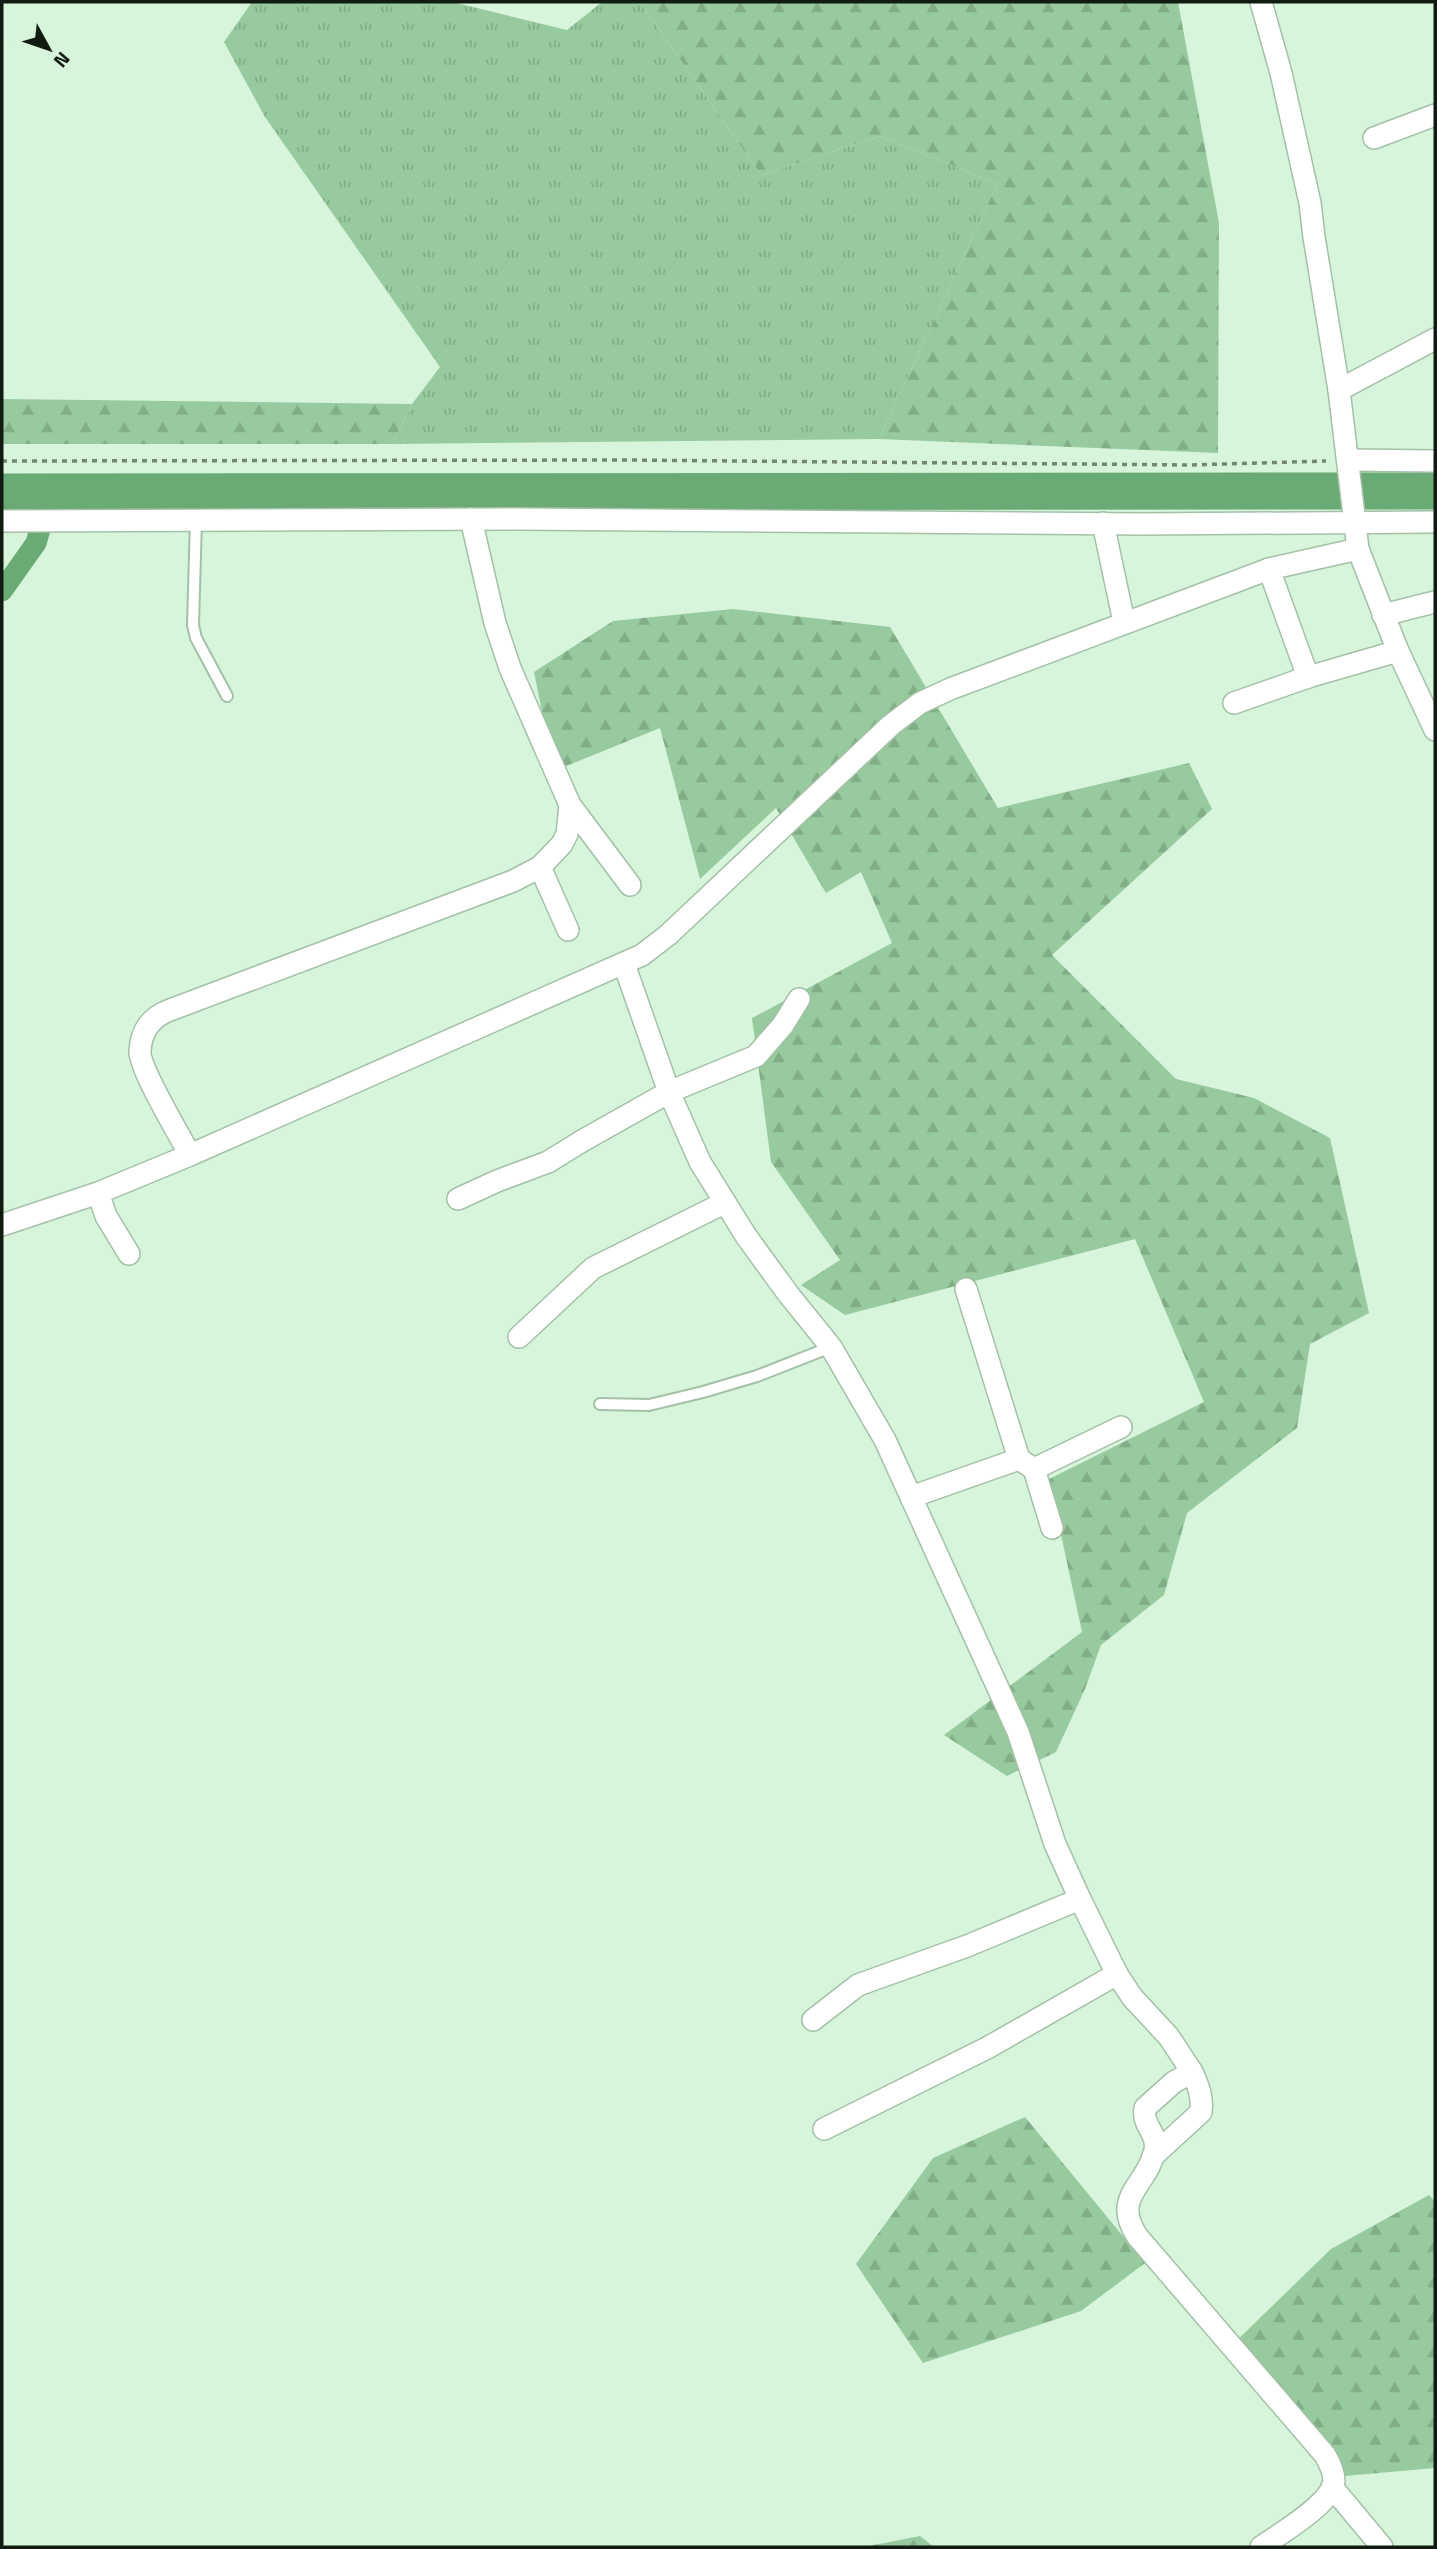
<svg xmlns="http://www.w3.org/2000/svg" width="1437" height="2549" viewBox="0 0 1437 2549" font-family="'Titillium Web',sans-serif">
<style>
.grass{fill:url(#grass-tufts)}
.forest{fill:url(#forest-firs)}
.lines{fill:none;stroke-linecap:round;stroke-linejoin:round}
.canal{stroke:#6aab75;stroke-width:21}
.river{stroke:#6aab75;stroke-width:37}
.lane-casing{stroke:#a4c0a7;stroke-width:14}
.street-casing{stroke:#a4c0a7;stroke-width:24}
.path{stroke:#738674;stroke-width:3.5;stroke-dasharray:5 5;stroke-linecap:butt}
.lane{stroke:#fff;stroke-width:10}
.street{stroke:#fff;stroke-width:21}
</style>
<defs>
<pattern id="grass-tufts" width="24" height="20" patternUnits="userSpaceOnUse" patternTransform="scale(1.75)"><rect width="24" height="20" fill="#97ca9e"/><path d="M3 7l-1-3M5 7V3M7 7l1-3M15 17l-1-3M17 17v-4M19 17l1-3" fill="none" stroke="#81ad87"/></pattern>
<pattern id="forest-firs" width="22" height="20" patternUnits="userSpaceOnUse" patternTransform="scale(1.75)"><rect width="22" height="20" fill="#97ca9e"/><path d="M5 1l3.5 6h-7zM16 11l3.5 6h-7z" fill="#81ad87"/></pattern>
</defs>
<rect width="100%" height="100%" fill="#d7f5da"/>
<polygon class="grass" points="252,2 452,2 567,30 602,2 640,2 761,175 880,136 997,184 879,439 392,444 412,404 440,367 265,117 224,42"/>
<g class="forest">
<polygon points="640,2 1178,2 1219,223 1218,453 879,439 997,184 880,136 761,175"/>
<polygon points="2,399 412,404 392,444 2,444"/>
<polygon points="733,609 890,627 998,808 1189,763 1212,809 1052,955 1176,1079 1254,1098 1330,1138 1369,1313 1310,1344 1297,1428 1187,1513 1164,1595 1101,1645 1085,1689 1056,1752 1007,1776 944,1735 1082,1632 1049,1479 1204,1402 1135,1239 845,1315 801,1285 840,1260 771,1162 752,1018 892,943 861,872 826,893 776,808 700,879 660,728 554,771 534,672 613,621"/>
<polygon points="1025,2117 1145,2263 1081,2311 923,2363 856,2264 933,2158"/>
<polygon points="1429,2195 1435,2202 1435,2468 1333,2477 1227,2350 1331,2249"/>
<polygon points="920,2536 934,2547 869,2547 869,2546"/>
</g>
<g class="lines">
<polyline class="canal" points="2,591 36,543 51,492"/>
<polyline class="river" points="2,492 1435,491"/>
<defs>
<g id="lane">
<polyline points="196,520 193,625 196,638 227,696"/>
<polyline points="600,1404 649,1405 703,1392 757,1376 831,1347"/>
</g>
<g id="street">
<polyline points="1261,2 1281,73 1310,203 1314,237 1339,390 1358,549 1398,651 1435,730"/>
<polyline points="1374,138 1435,115"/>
<polyline points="1339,390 1435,339"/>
<polyline points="1349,460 1435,461"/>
<polyline points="2,521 519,519 1142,524 1435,522"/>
<polyline points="1103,523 1124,622"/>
<polyline points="1269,569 1308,677"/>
<polyline points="1383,615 1435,602"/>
<polyline points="1234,703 1308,677 1398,651"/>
<polyline points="570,805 630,885"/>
<polyline points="540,867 568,930"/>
<path d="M624,964L669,1092L700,1162L746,1236L789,1295L831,1347L885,1440L1018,1732L1055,1844L1080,1899L1117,1974L1132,1997L1169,2037L1192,2072L1174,2082L1145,2108C1142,2127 1158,2132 1155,2150C1148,2185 1111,2196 1137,2236L1325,2455C1329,2462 1334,2471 1334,2481C1332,2504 1279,2534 1261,2547"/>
<path d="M190,1155C180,1136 139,1068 140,1051C141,1031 151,1017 170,1010L513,881L540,867L562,844L567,834L570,805L510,668L495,623L471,519"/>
<polyline points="98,1193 106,1216 129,1254"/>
<polyline points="458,1199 497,1181 548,1162 582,1141 669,1092 756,1056 783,1025 799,999"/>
<polyline points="2,1225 98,1193 190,1155 642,955 668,935 891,725 920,703 950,689 1269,569 1358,549"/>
<polyline points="966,1289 1019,1459"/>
<polyline points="519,1337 593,1268 724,1203"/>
<polyline points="1034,1469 1121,1427"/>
<polyline points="911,1497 1019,1459 1034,1469 1052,1528"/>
<polyline points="813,2020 858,1985 967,1946 1080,1899"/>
<polyline points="824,2129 987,2048 1117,1974"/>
<path d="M1153,2156L1201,2112C1203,2097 1198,2085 1192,2072"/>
<polyline points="1332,2487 1382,2547"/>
</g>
</defs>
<use href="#lane" class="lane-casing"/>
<use href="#street" class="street-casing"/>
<polyline class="path" points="2,461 623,460 1190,465 1326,461"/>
<use href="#lane" class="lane"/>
<use href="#street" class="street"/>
</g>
<rect width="1437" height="2549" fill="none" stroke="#111b12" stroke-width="7"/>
<g transform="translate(49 49) rotate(130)" stroke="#d7f5da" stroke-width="5" paint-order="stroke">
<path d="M0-5L12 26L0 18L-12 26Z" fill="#111b12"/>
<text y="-10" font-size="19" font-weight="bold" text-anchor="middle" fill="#111b12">N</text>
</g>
</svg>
